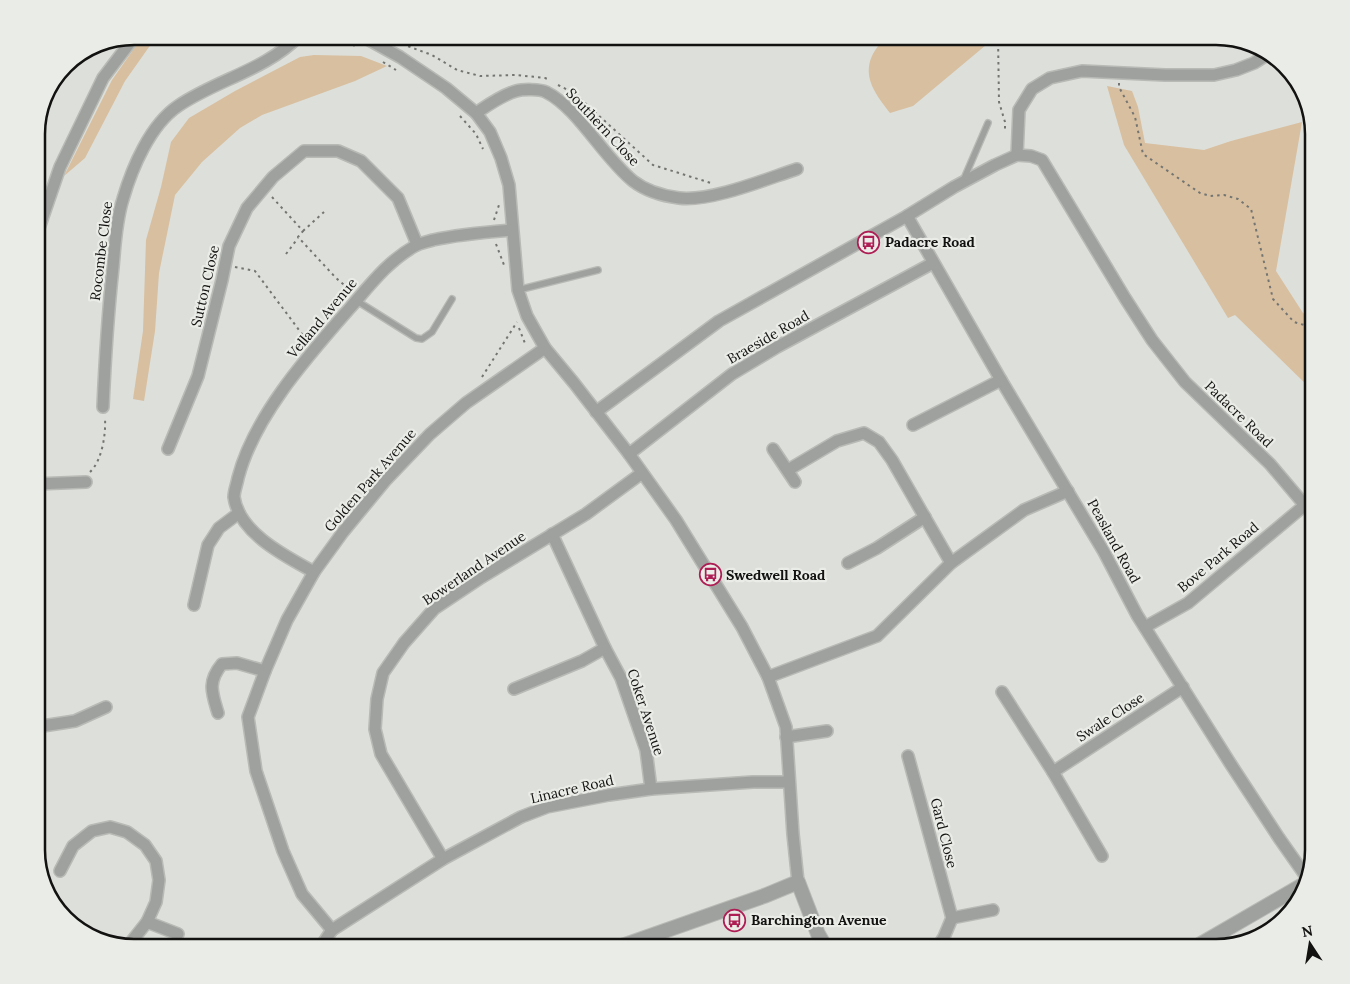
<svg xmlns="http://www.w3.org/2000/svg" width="1350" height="984" viewBox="0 0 1350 984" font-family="Lora,serif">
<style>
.green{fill:#d8bf9f}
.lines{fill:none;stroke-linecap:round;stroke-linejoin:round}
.service-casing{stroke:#b8bab6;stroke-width:8}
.minor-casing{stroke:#b8bab6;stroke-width:14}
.tertiary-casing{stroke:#b8bab6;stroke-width:16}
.path{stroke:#747572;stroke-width:2;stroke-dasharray:2.5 4;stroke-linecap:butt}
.service{stroke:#9fa19f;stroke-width:5.5}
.minor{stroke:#9fa19f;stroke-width:11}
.tertiary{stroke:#9fa19f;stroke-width:14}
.labels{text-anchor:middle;stroke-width:4.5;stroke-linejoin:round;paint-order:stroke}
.street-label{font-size:14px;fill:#121211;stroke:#eaece7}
.poi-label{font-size:14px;font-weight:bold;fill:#121211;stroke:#eaece7;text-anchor:start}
.rim{fill:none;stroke:#121211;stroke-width:2.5}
</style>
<rect width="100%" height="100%" fill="#dddfda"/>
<g class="green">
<polygon points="143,36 159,36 149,47 125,81 85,158 64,176 112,80"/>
<path d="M885,36H1008L998,44L992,40L913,106L890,113C877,96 862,78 872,56C875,49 881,43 885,36Z"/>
<polygon points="314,55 361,56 387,66 355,81 262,115 240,128 202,162 175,195 159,273 155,331 144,401 133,399 143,331 146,240 161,187 171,142 189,118 235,91 300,57"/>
<polygon points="1107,86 1132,91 1138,107 1145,143 1204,150 1231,141 1302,122 1276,271 1303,313 1314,319 1314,392 1235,315 1228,318 1124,145"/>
</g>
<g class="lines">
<defs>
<g id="service">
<polyline points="963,181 988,123"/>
<polyline points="518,290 598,270"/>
<polyline points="357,301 416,338 422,339 432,332 452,299"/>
</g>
<g id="minor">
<polyline points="362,36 400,57 446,88 476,113 490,132 501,158 509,185 518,290 527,316 545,348 574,383 629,454 676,520 742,627 768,677 786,727 793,834 798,882"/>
<path d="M476,113C488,105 502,95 516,91C523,89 540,89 546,92C578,108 603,157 633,181C646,191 663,196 679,198C711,202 766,179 797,169"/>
<polyline points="1017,155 1019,110 1032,89 1050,78 1082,71 1165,75 1214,75 1236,70 1254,63 1268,54"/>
<polyline points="907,216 1001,380 1104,552 1137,615 1230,763 1279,838 1305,875"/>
<polyline points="36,237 60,167 103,78 135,36"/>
<path d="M103,407C105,360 108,313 113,267C115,245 116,221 123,199C132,168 150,125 178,106C216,80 266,70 299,36"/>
<polyline points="596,412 719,321 907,216 954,187 995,165 1017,155 1031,156 1042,160 1125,298 1152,340 1185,382 1270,464 1314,516"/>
<polyline points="913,425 1001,380"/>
<polyline points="168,449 198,376 222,280 229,246 247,208 273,177 304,151 338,151 361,161 398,198 417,244"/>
<polyline points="773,449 795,482"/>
<polyline points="629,454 732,374 777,347 933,263"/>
<polyline points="788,470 837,441 864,433 879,442 892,460 951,563"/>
<polyline points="36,484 86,482"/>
<polyline points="552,534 605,648 621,678 646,750 651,789"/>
<polyline points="848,563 877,548 925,517"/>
<path d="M314,572C285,556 239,533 234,497C234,491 237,484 238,478C254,416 308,356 350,308C370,285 388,261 415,246C420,243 427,242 433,240C459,234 486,232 512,230"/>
<polyline points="194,605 208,545 219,528 239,513"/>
<polyline points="1145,627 1188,603 1305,505"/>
<polyline points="768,677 877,636 951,563 1024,510 1068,491"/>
<polyline points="514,689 582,661 605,648"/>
<polyline points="1002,692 1053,772 1102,856"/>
<path d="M218,713C212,693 207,682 222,664L237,663L265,671"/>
<polyline points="36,727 75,721 106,707"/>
<polyline points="786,737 827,731"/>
<polyline points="908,756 952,918 944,937 937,948"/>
<polyline points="1053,772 1183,687"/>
<polyline points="443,859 381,754 375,729 377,699 383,673 404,643 434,609 482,577 586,514 642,473"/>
<polyline points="60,871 73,846 92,831 110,827 127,832 145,845 156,861 159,880 156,902 147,922 128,946"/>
<polyline points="952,918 993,910"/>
<polyline points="147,922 178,934"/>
<polyline points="332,930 443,859 521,817 547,807 609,795 651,789 753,782 789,782"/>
<polyline points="320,948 332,930 302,894 283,851 256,771 248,717 265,671 287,620 314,572 343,532 385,481 430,434 466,403 545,348"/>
</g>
<g id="tertiary">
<polyline points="616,948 764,896 798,882 818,934 826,948"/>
<polyline points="1194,948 1301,886"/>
</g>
</defs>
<use href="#service" class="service-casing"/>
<use href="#minor" class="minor-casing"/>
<use href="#tertiary" class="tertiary-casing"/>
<g class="path">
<polyline points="335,36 355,46"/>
<polyline points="998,36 999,102 1005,122 1005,131"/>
<polyline points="402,44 432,55 457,70 480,76 516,75 545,78 550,80"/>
<polyline points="383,62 396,70"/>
<polyline points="1119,83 1119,87 1135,117 1143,154 1200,193 1210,196 1224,195 1238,199 1251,209 1273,299 1294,322 1314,328"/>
<polyline points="558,85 574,93 653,165 711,183"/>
<polyline points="460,116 476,134 483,149"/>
<polyline points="272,197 303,231 298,237 336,278 350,290"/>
<polyline points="494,220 499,205"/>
<polyline points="303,231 324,212"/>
<polyline points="496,244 504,265"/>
<polyline points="286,254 298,238"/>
<polyline points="235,267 255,271 302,334 309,340"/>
<polyline points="519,328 526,346"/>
<polyline points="482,377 517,322"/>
<path d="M90,472C102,461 106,434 105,418"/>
</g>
<use href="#service" class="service"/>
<use href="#minor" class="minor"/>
<use href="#tertiary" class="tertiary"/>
</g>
<defs>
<symbol id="bus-ring" viewBox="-11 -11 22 22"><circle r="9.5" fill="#eaece7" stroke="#ae1e55" stroke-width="1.5"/><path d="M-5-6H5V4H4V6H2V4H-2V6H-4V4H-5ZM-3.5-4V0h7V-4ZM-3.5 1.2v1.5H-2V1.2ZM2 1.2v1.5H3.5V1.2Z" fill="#ae1e55"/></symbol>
</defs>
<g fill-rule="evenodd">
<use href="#bus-ring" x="856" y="230" width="25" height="25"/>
<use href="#bus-ring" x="698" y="562" width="25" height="25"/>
<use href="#bus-ring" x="722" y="908" width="25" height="25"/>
</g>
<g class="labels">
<g class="street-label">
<text transform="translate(603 127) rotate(47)" y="5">Southern Close</text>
<text transform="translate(101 251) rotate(-83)" y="5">Rocombe Close</text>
<text transform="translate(205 286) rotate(-77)" y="5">Sutton Close</text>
<text transform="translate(322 318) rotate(-50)" y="5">Velland Avenue</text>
<text transform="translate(768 337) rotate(-30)" y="5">Braeside Road</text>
<text transform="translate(1239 414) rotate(44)" y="5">Padacre Road</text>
<text transform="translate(370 480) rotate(-49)" y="5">Golden Park Avenue</text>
<text transform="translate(1114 541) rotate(61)" y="5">Peasland Road</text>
<text transform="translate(1218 557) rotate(-40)" y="5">Bove Park Road</text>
<text transform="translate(474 568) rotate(-34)" y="5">Bowerland Avenue</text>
<text transform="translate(646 712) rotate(72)" y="5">Coker Avenue</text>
<text transform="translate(1110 717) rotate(-33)" y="5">Swale Close</text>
<text transform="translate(572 789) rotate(-13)" y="5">Linacre Road</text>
<text transform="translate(944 833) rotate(76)" y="5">Gard Close</text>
</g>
<g class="poi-label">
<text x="885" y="247">Padacre Road</text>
<text x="726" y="580">Swedwell Road</text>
<text x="751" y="925">Barchington Avenue</text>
</g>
</g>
<path d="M0 0H1350V984H0ZM134 45H1216A89 89 0 0 1 1305 134V850A89 89 0 0 1 1216 939H134A89 89 0 0 1 45 850V134A89 89 0 0 1 134 45Z" fill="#eaece7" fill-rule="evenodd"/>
<path class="rim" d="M134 45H1216A89 89 0 0 1 1305 134V850A89 89 0 0 1 1216 939H134A89 89 0 0 1 45 850V134A89 89 0 0 1 134 45Z"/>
<g transform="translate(1310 944) rotate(348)" stroke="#eaece7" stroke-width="4" paint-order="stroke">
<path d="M0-4L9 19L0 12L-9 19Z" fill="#121211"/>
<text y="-8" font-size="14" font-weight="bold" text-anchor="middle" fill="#121211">N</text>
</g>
</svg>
